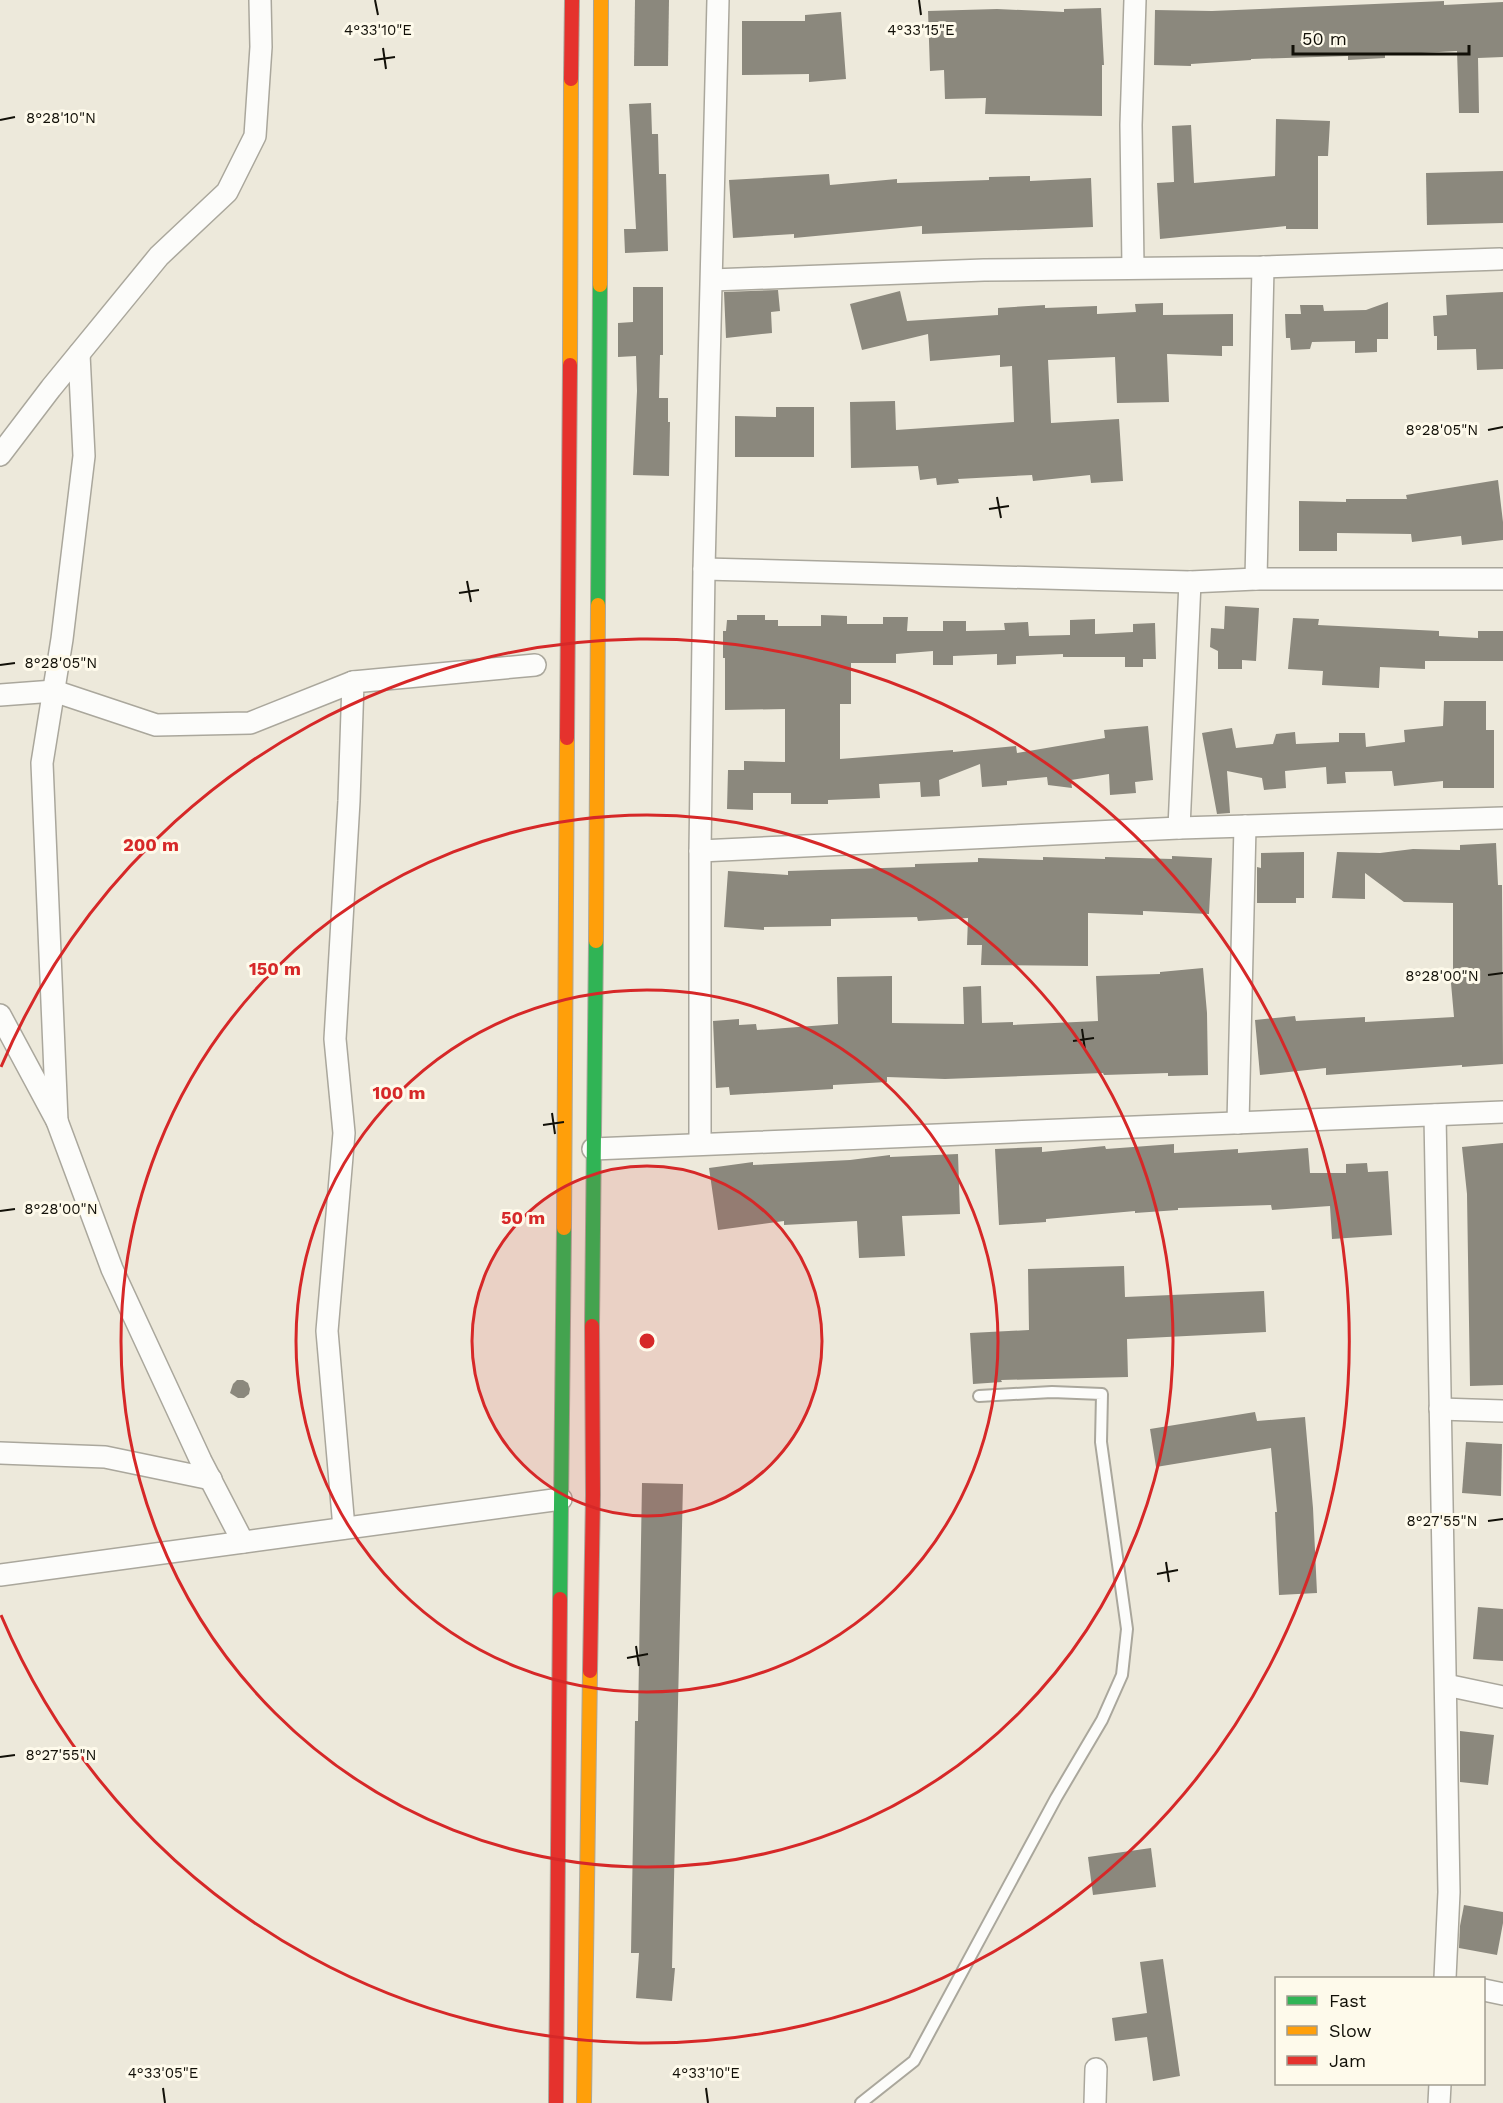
<svg xmlns="http://www.w3.org/2000/svg" width="1503" height="2103" viewBox="0 0 1503 2103" font-family="'Work Sans',sans-serif">
<style>
.building{fill:#8b887d}
.lines{fill:none;stroke-linecap:round;stroke-linejoin:round}
.lane-casing{stroke:#aaa79c;stroke-width:14}
.street-casing{stroke:#aaa79c;stroke-width:24}
.fast-casing{stroke:#aaa79c;stroke-width:16}
.slow-casing{stroke:#aaa79c;stroke-width:16}
.jam-casing{stroke:#aaa79c;stroke-width:16}
.lane{stroke:#fcfcfa;stroke-width:10}
.street{stroke:#fcfcfa;stroke-width:21}
.fast{stroke:#30b455;stroke-width:14}
.slow{stroke:#ff9f0a;stroke-width:14}
.jam{stroke:#e5322d;stroke-width:14}
.ticks{fill:none;stroke:#121008;stroke-width:2}
.ring{fill:none;stroke:#d62828;stroke-width:3}
.ticks-label{font-size:15px;text-anchor:middle;fill:#121008;stroke:#fefaeb;stroke-width:6;stroke-linejoin:round;paint-order:stroke}
.centre{fill:#d62828;stroke:#fefaeb;stroke-width:3}
.ring-label{font-size:18px;text-anchor:middle;font-weight:bold;fill:#d62828;stroke:#fefaeb;stroke-width:6;stroke-linejoin:round;paint-order:stroke}
</style>
<rect width="100%" height="100%" fill="#ede9db"/>
<g class="building">
<polygon points="635,0 669,0 668,66 634,66"/>
<polygon points="1444,1 1444,5 1503,2 1503,57 1478,58 1479,113 1459,113 1457,51 1385,55 1385,58 1348,60 1348,56 1251,59 1251,60 1191,64 1191,66 1154,65 1155,10 1212,11"/>
<polygon points="1101,8 1104,65 1102,65 1102,116 985,114 986,98 945,99 944,70 930,71 928,11 997,9 1064,12 1064,9"/>
<polygon points="841,12 846,79 809,82 809,74 742,75 742,21 805,21 805,15"/>
<polygon points="651,103 652,134 658,134 659,174 666,174 668,251 625,253 624,229 636,229 629,104"/>
<polygon points="1276,119 1330,121 1328,156 1318,156 1318,229 1286,229 1286,226 1160,239 1157,183 1174,182 1172,126 1191,125 1194,183 1275,176"/>
<polygon points="1503,171 1503,223 1427,225 1426,173"/>
<polygon points="829,174 830,185 897,179 897,183 989,180 989,177 1030,176 1030,181 1091,178 1093,227 922,234 922,226 794,238 794,234 733,238 729,180"/>
<polygon points="633,287 663,287 663,355 660,355 659,398 668,398 668,422 670,422 669,476 633,475 637,391 636,356 618,357 618,323 633,322"/>
<polygon points="778,290 780,311 771,312 772,333 726,338 724,292"/>
<polygon points="900,291 907,321 998,315 998,308 1045,305 1045,308 1097,306 1097,314 1136,312 1135,304 1163,303 1163,315 1233,314 1233,346 1222,346 1222,356 1167,354 1169,402 1117,403 1115,357 1048,360 1051,423 1119,419 1123,481 1091,483 1090,475 1033,481 1032,475 958,479 959,483 937,485 936,478 920,480 918,466 851,468 850,402 895,401 896,430 1014,422 1012,366 1000,367 1000,355 930,361 928,334 862,350 850,304"/>
<polygon points="1503,292 1503,369 1477,370 1476,349 1437,350 1437,336 1434,336 1433,316 1447,315 1446,295"/>
<polygon points="1388,302 1388,339 1377,339 1377,352 1355,353 1355,341 1312,342 1310,349 1291,350 1290,338 1286,338 1285,314 1301,314 1300,305 1323,305 1324,311 1366,310"/>
<polygon points="776,407 814,407 814,457 735,457 735,416 776,417"/>
<polygon points="1498,480 1503,522 1503,540 1462,545 1461,536 1412,542 1411,534 1337,533 1337,551 1299,551 1299,501 1346,502 1346,499 1407,499 1406,495"/>
<polygon points="1225,606 1259,608 1256,661 1242,660 1242,669 1218,669 1218,651 1210,647 1211,628 1224,629"/>
<polygon points="737,615 765,615 765,620 778,620 778,626 821,626 821,615 847,616 847,624 883,624 883,617 908,617 907,631 943,631 943,621 966,621 966,631 1005,630 1004,623 1028,622 1029,636 1070,635 1070,620 1095,619 1095,634 1133,632 1133,624 1155,623 1156,659 1143,659 1143,667 1125,667 1125,657 1063,657 1063,654 1016,656 1016,664 997,665 997,654 953,656 953,665 933,665 933,651 896,654 896,663 851,663 851,704 840,704 840,759 953,750 953,752 1016,746 1017,753 1105,738 1104,730 1148,726 1153,780 1135,782 1136,793 1110,795 1109,774 1071,780 1072,788 1048,785 1047,777 1007,781 1007,785 982,787 980,764 939,780 940,796 921,797 920,782 879,784 880,798 828,800 828,804 791,804 791,793 753,793 753,810 727,809 728,770 744,770 744,761 785,762 785,709 725,710 725,658 723,658 723,631 726,631 727,620 737,620"/>
<polygon points="1293,618 1319,619 1318,625 1439,631 1439,636 1478,638 1478,631 1503,631 1503,661 1425,661 1425,669 1380,667 1379,688 1322,685 1323,671 1288,669"/>
<polygon points="1444,701 1486,701 1486,730 1494,730 1494,788 1443,788 1443,781 1394,786 1392,771 1345,772 1346,783 1327,784 1326,767 1285,771 1286,788 1264,790 1262,778 1227,771 1230,813 1217,814 1202,733 1232,728 1236,748 1273,744 1276,734 1295,732 1296,744 1339,742 1339,733 1365,733 1366,747 1405,742 1404,730 1443,726"/>
<polygon points="1496,843 1498,885 1502,885 1503,1064 1462,1067 1462,1065 1326,1075 1326,1068 1260,1075 1255,1020 1295,1016 1296,1021 1365,1017 1365,1022 1454,1017 1450,972 1453,972 1453,903 1404,902 1365,873 1365,899 1332,898 1337,852 1380,853 1413,849 1460,850 1460,845"/>
<polygon points="1304,852 1304,898 1296,898 1296,903 1257,903 1257,867 1261,868 1261,853"/>
<polygon points="1172,856 1212,858 1209,914 1143,911 1143,915 1088,913 1088,966 981,965 982,945 967,945 968,918 918,921 917,917 831,919 831,926 764,927 764,930 724,927 728,871 788,875 788,871 915,867 915,864 978,862 978,858 1043,860 1043,857 1105,859 1105,857 1172,859"/>
<polygon points="1203,968 1207,1013 1208,1075 1168,1076 1168,1073 1104,1075 1103,1073 945,1079 887,1077 887,1082 833,1085 833,1089 730,1095 729,1087 716,1088 713,1021 739,1019 739,1025 756,1024 757,1030 838,1024 837,977 892,976 892,1023 964,1024 963,987 981,986 982,1023 1013,1022 1013,1025 1098,1021 1096,976 1160,974 1160,972"/>
<polygon points="1503,1143 1503,1385 1470,1386 1467,1194 1462,1147"/>
<polygon points="1174,1144 1174,1153 1238,1149 1238,1153 1308,1148 1310,1173 1346,1173 1346,1164 1367,1163 1368,1172 1388,1171 1392,1235 1332,1239 1330,1206 1272,1210 1271,1205 1178,1208 1178,1210 1135,1213 1135,1211 1046,1219 1046,1222 999,1225 995,1149 1042,1147 1042,1152 1105,1146 1106,1149"/>
<polygon points="958,1154 960,1214 902,1216 905,1256 859,1258 857,1221 784,1225 784,1221 718,1230 709,1168 753,1162 753,1165 850,1160 890,1155 890,1157"/>
<polygon points="1124,1266 1125,1297 1264,1291 1266,1332 1127,1339 1128,1377 1001,1380 1002,1382 973,1384 970,1333 1029,1330 1028,1269"/>
<polygon points="237,1380 243,1380 248,1383 250,1389 249,1394 244,1398 238,1398 230,1393 233,1384"/>
<polygon points="1255,1412 1257,1421 1305,1417 1313,1508 1317,1593 1279,1595 1275,1512 1277,1512 1271,1448 1156,1467 1150,1429"/>
<polygon points="1466,1442 1502,1444 1501,1496 1462,1493"/>
<polygon points="642,1483 683,1484 672,1968 675,1968 672,2001 636,1998 639,1953 631,1953 635,1721 638,1721"/>
<polygon points="1478,1607 1503,1609 1503,1661 1473,1659"/>
<polygon points="1460,1731 1494,1735 1488,1785 1460,1782"/>
<polygon points="1151,1848 1156,1887 1093,1895 1088,1857"/>
<polygon points="1464,1905 1503,1912 1503,1923 1497,1955 1459,1948 1460,1926"/>
<polygon points="1163,1959 1180,2076 1153,2081 1147,2037 1115,2041 1112,2018 1147,2013 1140,1962"/>
</g>
<g class="lines">
<defs>
<polyline id="lane" points="861,2103 914,2061 1056,1798 1102,1720 1122,1675 1127,1629 1101,1442 1102,1394 1052,1392 979,1396"/>
<g id="street">
<polyline points="1133,267 1131,125 1135,0"/>
<polyline points="712,280 984,270 1263,267 1500,259"/>
<polyline points="0,455 51,388 159,256 227,192 255,136 261,47 260,0"/>
<polyline points="704,569 1190,582 1256,579 1503,579"/>
<polyline points="1256,579 1263,267"/>
<polyline points="0,695 54,691 156,725 250,723 353,682"/>
<polyline points="1179,828 1190,582"/>
<polyline points="700,851 1179,828 1503,818"/>
<polyline points="0,1015 57,1121 112,1269 201,1461 243,1542"/>
<polyline points="1435,1115 1449,1892 1445,1978"/>
<polyline points="57,1121 42,763 62,639 84,456 79,354"/>
<polyline points="1238,1123 1245,826"/>
<polyline points="700,1144 700,851 704,569 718,0"/>
<polyline points="593,1149 1503,1112"/>
<polyline points="1440,1409 1503,1411"/>
<polyline points="0,1453 105,1457 211,1479"/>
<polyline points="344,1528 327,1331 344,1133 335,1039 349,801 353,682 535,665"/>
<polyline points="0,1575 561,1499"/>
<polyline points="1446,1685 1503,1697"/>
<polyline points="1484,1990 1503,1994"/>
<polyline points="1095,2103 1096,2069"/>
<polyline points="1439,2103 1440,2084"/>
</g>
<g id="fast">
<polyline points="598,605 600,285"/>
<polyline points="592,1326 596,941"/>
<polyline points="560,1599 564,1228"/>
</g>
<g id="slow">
<polyline points="600,285 601,0"/>
<polyline points="570,365 571,79"/>
<polyline points="596,941 598,605"/>
<polyline points="564,1228 567,738"/>
<polyline points="584,2103 590,1671"/>
</g>
<g id="jam">
<polyline points="571,79 572,0"/>
<polyline points="567,738 570,365"/>
<polyline points="590,1671 593,1495 592,1326"/>
<polyline points="556,2103 560,1599"/>
</g>
</defs>
<use href="#lane" class="lane-casing"/>
<use href="#street" class="street-casing"/>
<use href="#fast" class="fast-casing"/>
<use href="#slow" class="slow-casing"/>
<use href="#jam" class="jam-casing"/>
<use href="#lane" class="lane"/>
<use href="#street" class="street"/>
<use href="#fast" class="fast"/>
<use href="#slow" class="slow"/>
<use href="#jam" class="jam"/>
</g>
<path class="ticks" d="M375,0L378,15M919,0L921,15M383,48L386,69M374,60L395,57M0,120L15,117M1488,430L1503,427M997,497L1001,518M989,509L1009,506M467,581L471,602M459,593L479,590M0,665L15,663M1488,975L1503,973M1082,1029L1085,1050M1073,1041L1094,1038M552,1113L555,1134M543,1125L564,1122M0,1211L15,1209M1488,1521L1503,1519M1166,1562L1169,1582M1157,1574L1178,1570M636,1646L639,1666M627,1658L648,1654M0,1757L15,1755M163,2088L165,2103M706,2088L708,2103"/>
<circle cx="647" cy="1341" r="175" fill="#d62828" fill-opacity=".12"/>
<g class="ring">
<circle cx="647" cy="1341" r="175"/>
<circle cx="647" cy="1341" r="351"/>
<circle cx="647" cy="1341" r="526"/>
<path d="M1 1067A702 702 0 1 1 1 1615"/>
</g>
<g class="ticks-label">
<text x="378" y="35">4°33'10"E</text>
<text x="921" y="35">4°33'15"E</text>
<text x="61" y="123">8°28'10"N</text>
<text x="1442" y="435">8°28'05"N</text>
<text x="61" y="668">8°28'05"N</text>
<text x="1442" y="981">8°28'00"N</text>
<text x="61" y="1214">8°28'00"N</text>
<text x="1442" y="1526">8°27'55"N</text>
<text x="61" y="1760">8°27'55"N</text>
<text x="163" y="2078">4°33'05"E</text>
<text x="706" y="2078">4°33'10"E</text>
</g>
<circle cx="647" cy="1341" r="9" class="centre"/>
<g class="ring-label">
<text x="151" y="851">200 m</text>
<text x="275" y="975">150 m</text>
<text x="399" y="1099">100 m</text>
<text x="523" y="1224">50 m</text>
</g>
<rect x="1275" y="1977" width="210" height="108" fill="#fefaeb" stroke="#a09c90" stroke-width="1.5"/>
<rect x="1287" y="1996" width="30" height="9" fill="#30b455" stroke="#a09c90" stroke-width="1.5"/>
<text x="1329" y="2007" font-size="18" fill="#121008">Fast</text>
<rect x="1287" y="2026" width="30" height="9" fill="#ff9f0a" stroke="#a09c90" stroke-width="1.5"/>
<text x="1329" y="2037" font-size="18" fill="#121008">Slow</text>
<rect x="1287" y="2056" width="30" height="9" fill="#e5322d" stroke="#a09c90" stroke-width="1.5"/>
<text x="1329" y="2067" font-size="18" fill="#121008">Jam</text>
<path d="M1293 45v9h176v-9" fill="none" stroke="#121008" stroke-width="3"/>
<text x="1302" y="45" font-size="18" fill="#121008" stroke="#fefaeb" stroke-width="4.5" paint-order="stroke">50 m</text>
</svg>
